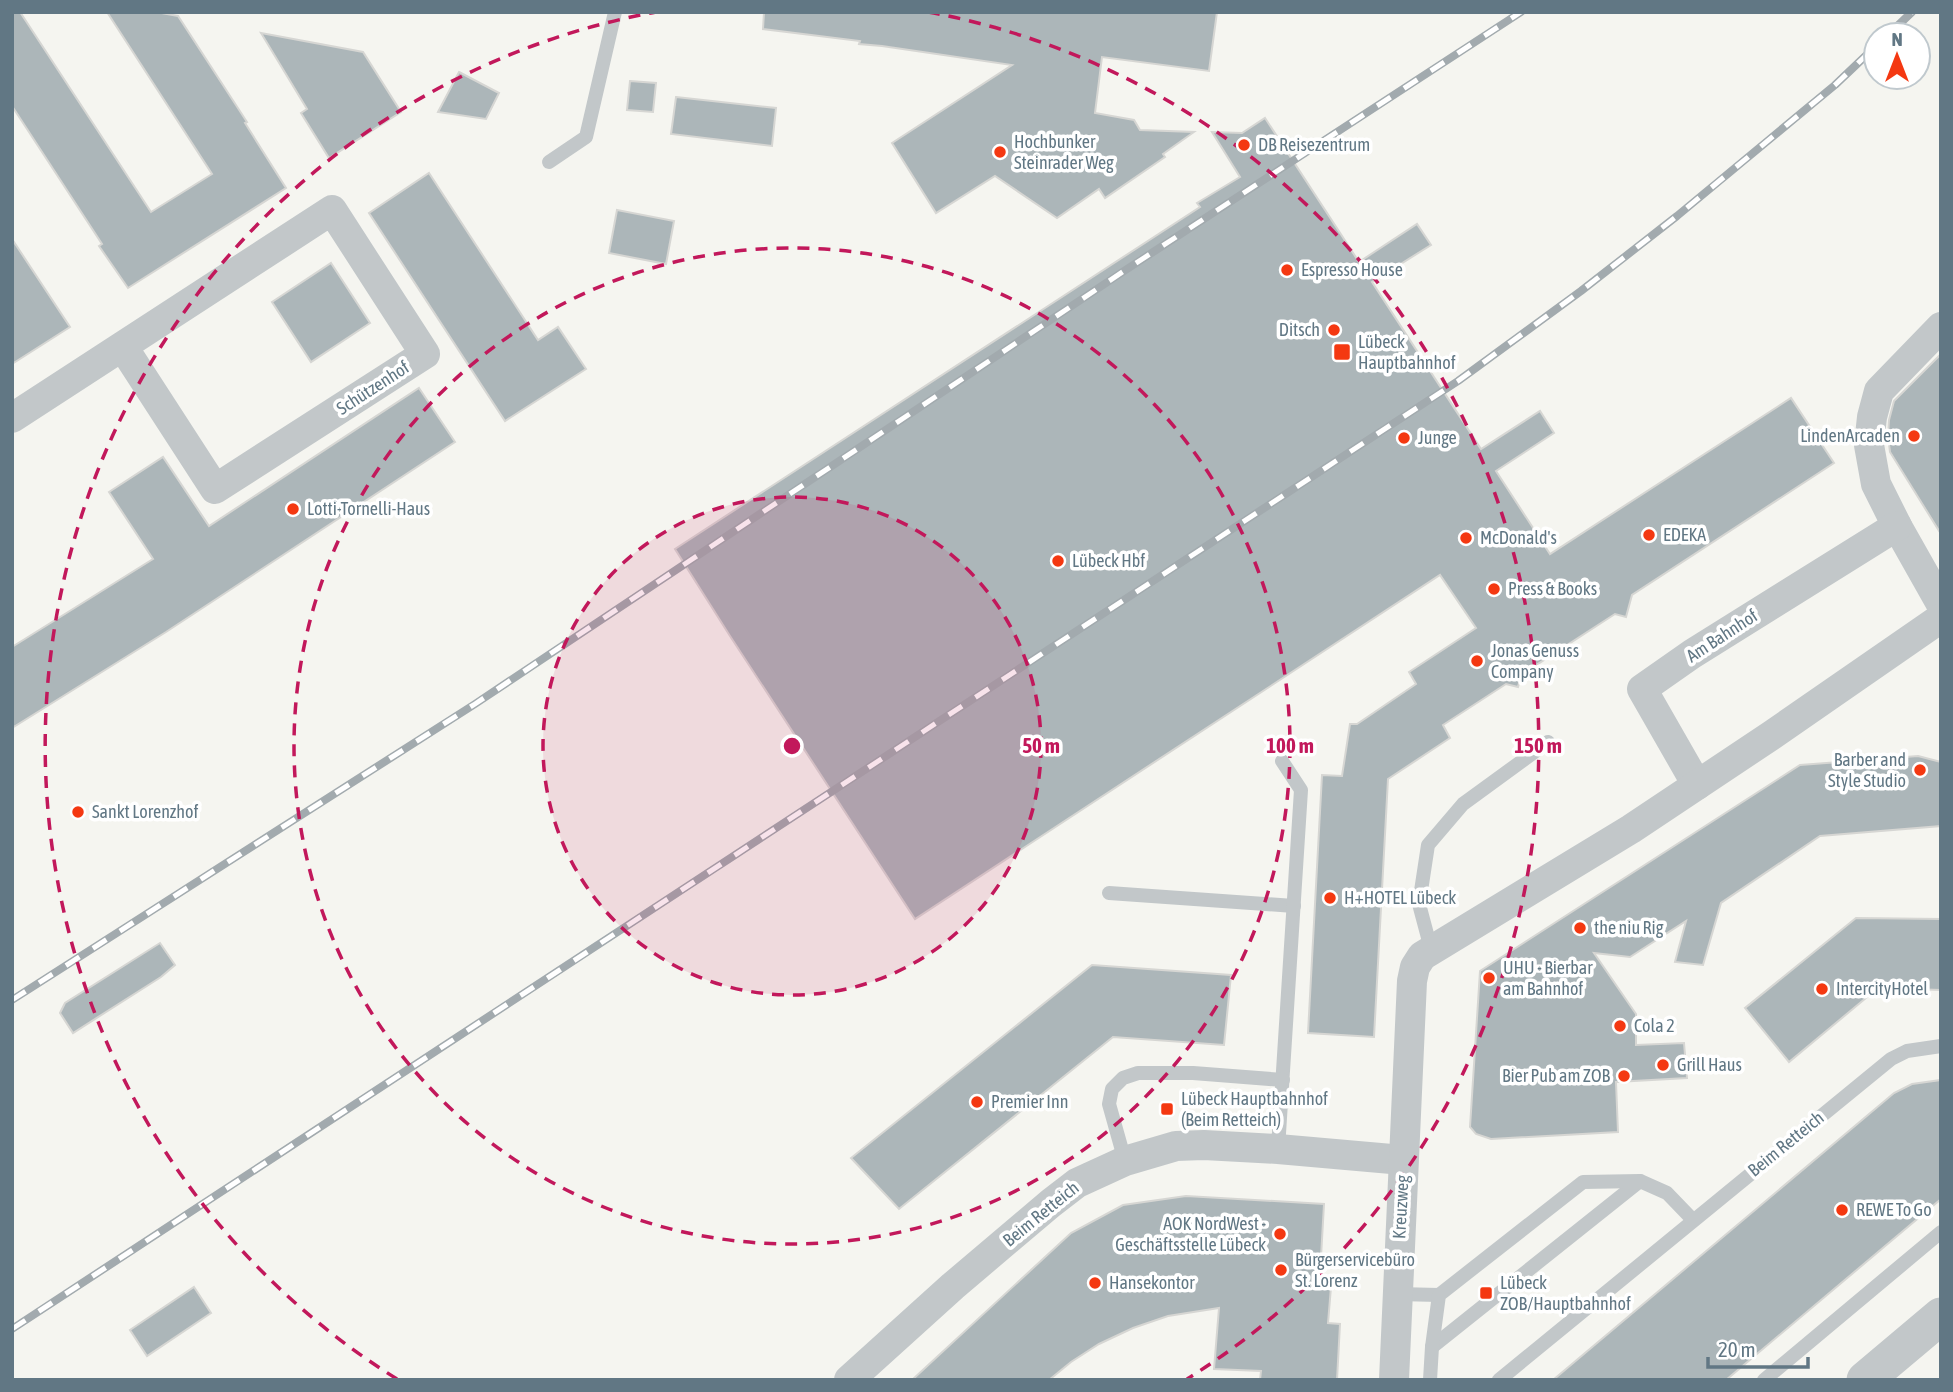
<svg xmlns="http://www.w3.org/2000/svg" width="1953" height="1392" viewBox="0 0 1953 1392" font-family="'Asap Condensed',sans-serif">
<style>
.building{fill:#acb6b9;stroke:#d6d6d3;stroke-width:2}
.lines{fill:none;stroke-linecap:round;stroke-linejoin:round}
.service{stroke:#c2c7c9;stroke-width:14}
.minor{stroke:#c2c7c9;stroke-width:30}
.tertiary{stroke:#c2c7c9;stroke-width:37}
.rail-casing{stroke:#a2aaae;stroke-width:8}
.rail{stroke:#fff;stroke-width:5;stroke-dasharray:16;stroke-linecap:butt}
.ring{fill:none;stroke:#c2185b;stroke-width:3.5;stroke-dasharray:12 9}
.poi-dot{fill:#f43811;stroke:#fff;stroke-width:2.5}
.labels{text-anchor:middle;stroke-width:7;stroke-linejoin:round;paint-order:stroke}
.poi-label{font-size:18px;fill:#617784;stroke:#fff;text-anchor:start}
.street-label{font-size:18px;fill:#617784;stroke:#fff}
.centre{fill:#c2185b;stroke:#fff;stroke-width:3.5}
.ring-label{font-size:21px;text-anchor:middle;font-weight:bold;fill:#c2185b;stroke:#fff;stroke-width:7;stroke-linejoin:round;paint-order:stroke}
</style>
<rect width="100%" height="100%" fill="#f5f5f0"/>
<g class="building">
<polygon points="12,12 20,12 151,212 212,174 107,12 156,12 178,16 247,122 245,123 286,188 128,288 99,246 102,244 12,106"/>
<polygon points="764,12 1217,12 1209,71 1102,57 1095,113 1134,120 1140,130 1194,132 1163,154 1165,157 1105,198 1099,189 1057,218 995,176 936,213 892,143 1012,65 882,46 859,44 860,41 763,29"/>
<polygon points="261,33 363,52 401,112 329,158 301,113 307,109"/>
<polygon points="459,72 499,93 486,119 438,112"/>
<polygon points="630,81 656,83 653,112 627,110"/>
<polygon points="676,97 776,108 772,146 671,134"/>
<polygon points="1265,118 1359,262 1417,224 1431,245 1372,282 1481,449 1540,411 1554,433 1496,471 1550,554 1791,398 1834,463 1632,595 1626,617 1615,614 1521,675 1518,687 1506,684 1443,725 1450,738 1388,779 1374,1037 1308,1033 1322,775 1342,776 1350,724 1357,724 1416,684 1409,672 1476,628 1440,575 915,919 730,636 675,549 1200,207 1197,203 1240,177 1212,132 1242,133"/>
<polygon points="429,173 538,340 558,327 586,369 505,421 369,213"/>
<polygon points="617,210 674,221 666,264 609,253"/>
<polygon points="12,239 70,327 12,364"/>
<polygon points="331,263 370,323 311,362 272,302"/>
<polygon points="1941,354 1941,534 1890,452 1888,436 1889,420 1894,401"/>
<polygon points="419,388 455,442 166,632 12,728 12,647 153,559 109,492 163,457 209,526"/>
<polygon points="1918,756 1941,762 1941,826 1820,836 1721,903 1703,965 1675,962 1686,921 1630,957 1594,953 1636,1014 1636,1045 1684,1043 1687,1078 1616,1082 1618,1132 1491,1139 1476,1134 1470,1127 1480,971 1800,765"/>
<polygon points="1856,918 1941,919 1941,990 1878,988 1789,1062 1745,1008"/>
<polygon points="160,943 175,965 161,977 73,1033 60,1013 65,1003"/>
<polygon points="1092,965 1231,975 1224,1045 1113,1037 899,1209 851,1158"/>
<polygon points="1941,1080 1941,1199 1726,1380 1553,1380 1894,1093 1912,1084"/>
<polygon points="1186,1196 1324,1204 1320,1275 1332,1275 1328,1323 1340,1324 1337,1380 1260,1380 1261,1371 1214,1369 1219,1308 1168,1316 1133,1328 1099,1344 1071,1362 1049,1380 912,1380 1071,1233 1123,1205"/>
<polygon points="194,1287 211,1313 147,1356 130,1330"/>
</g>
<g class="lines">
<g class="service">
<polyline points="549,162 586,137 615,12"/>
<polyline points="1109,893 1294,906"/>
<polyline points="1431,949 1419,904 1428,845 1463,804 1548,742"/>
<polyline points="1278,1149 1301,790 1282,761"/>
<polyline points="1125,1161 1109,1104 1112,1089 1123,1078 1138,1073 1193,1073 1283,1080"/>
<polyline points="1397,1294 1439,1295"/>
<polyline points="1432,1347 1640,1181"/>
<polyline points="1430,1380 1432,1347 1439,1295 1583,1182 1640,1181 1667,1193 1693,1220"/>
<polyline points="1499,1380 1891,1059 1907,1051 1941,1046"/>
<polyline points="1764,1380 1941,1232"/>
</g>
<g class="minor">
<polyline points="1941,327 1879,391 1872,417 1869,445 1876,484 1897,526 1941,604"/>
<polyline points="12,418 332,210 425,354 215,489 123,347"/>
<polyline points="1697,785 1642,689 1692,654 1897,526"/>
<polyline points="849,1380 953,1286 1051,1203 1077,1183 1125,1161 1176,1146 1204,1145 1278,1149 1403,1160"/>
<polyline points="1394,1380 1412,981 1415,967 1422,956 1631,829 1772,735 1941,618"/>
</g>
<polyline class="tertiary" points="1865,1380 1941,1316"/>
<defs>
<g id="rail">
<polyline points="1888,35 1912,12"/>
<polyline points="12,1000 475,704 1124,271 1521,12"/>
<polyline points="12,1329 1458,381 1581,291 1677,216 1835,85 1876,46"/>
</g>
</defs>
<use href="#rail" class="rail-casing"/>
<use href="#rail" class="rail"/>
</g>
<circle cx="792" cy="746" r="249" fill="#c2185b" fill-opacity=".12"/>
<g class="ring">
<circle cx="792" cy="746" r="249"/>
<circle cx="792" cy="746" r="498"/>
<path d="M397 1379A746 746 0 0 1 656 12M928 12A746 746 0 0 1 1187 1379"/>
</g>
<g class="poi-dot">
<circle cx="1244" cy="145" r="7"/>
<circle cx="1000" cy="152" r="7"/>
<circle cx="1287" cy="270" r="7"/>
<circle cx="1334" cy="330" r="7"/>
<rect x="1333" y="343" width="18" height="18" rx="3.5"/>
<circle cx="1914" cy="436" r="7"/>
<circle cx="1404" cy="438" r="7"/>
<circle cx="293" cy="509" r="7"/>
<circle cx="1649" cy="535" r="7"/>
<circle cx="1466" cy="538" r="7"/>
<circle cx="1058" cy="561" r="7"/>
<circle cx="1494" cy="589" r="7"/>
<circle cx="1477" cy="661" r="7"/>
<circle cx="1920" cy="770" r="7"/>
<circle cx="78" cy="812" r="7"/>
<circle cx="1330" cy="898" r="7"/>
<circle cx="1580" cy="928" r="7"/>
<circle cx="1489" cy="978" r="7"/>
<circle cx="1822" cy="989" r="7"/>
<circle cx="1620" cy="1026" r="7"/>
<circle cx="1663" cy="1065" r="7"/>
<circle cx="1624" cy="1076" r="7"/>
<circle cx="977" cy="1102" r="7"/>
<rect x="1160" y="1102" width="14" height="14" rx="3.5"/>
<circle cx="1842" cy="1210" r="7"/>
<circle cx="1280" cy="1234" r="7"/>
<circle cx="1281" cy="1270" r="7"/>
<circle cx="1095" cy="1283" r="7"/>
<rect x="1479" y="1286" width="14" height="14" rx="3.5"/>
</g>
<g class="labels">
<g class="poi-label">
<text x="1014" y="148">Hochbunker<tspan x="1014" dy="21">Steinrader Weg</tspan></text>
<text x="1258" y="151">DB Reisezentrum</text>
<text x="1301" y="276">Espresso House</text>
<text x="1320" y="336" text-anchor="end">Ditsch</text>
<text x="1358" y="348">Lübeck<tspan x="1358" dy="21">Hauptbahnhof</tspan></text>
<text x="1900" y="442" text-anchor="end">LindenArcaden</text>
<text x="1418" y="444">Junge</text>
<text x="307" y="515">Lotti-Tornelli-Haus</text>
<text x="1663" y="541">EDEKA</text>
<text x="1480" y="544">McDonald's</text>
<text x="1072" y="567">Lübeck Hbf</text>
<text x="1508" y="595">Press &amp; Books</text>
<text x="1491" y="657">Jonas Genuss<tspan x="1491" dy="21">Company</tspan></text>
<text x="1906" y="766" text-anchor="end">Barber and<tspan x="1906" dy="21">Style Studio</tspan></text>
<text x="92" y="818">Sankt Lorenzhof</text>
<text x="1344" y="904">H+HOTEL Lübeck</text>
<text x="1594" y="934">the niu Rig</text>
<text x="1503" y="974">UHU - Bierbar<tspan x="1503" dy="21">am Bahnhof</tspan></text>
<text x="1836" y="995">IntercityHotel</text>
<text x="1634" y="1032">Cola 2</text>
<text x="1677" y="1071">Grill Haus</text>
<text x="1610" y="1082" text-anchor="end">Bier Pub am ZOB</text>
<text x="1181" y="1105">Lübeck Hauptbahnhof<tspan x="1181" dy="21">(Beim Retteich)</tspan></text>
<text x="991" y="1108">Premier Inn</text>
<text x="1856" y="1216">REWE To Go</text>
<text x="1266" y="1230" text-anchor="end">AOK NordWest -<tspan x="1266" dy="21">Geschäftsstelle Lübeck</tspan></text>
<text x="1295" y="1266">Bürgerservicebüro<tspan x="1295" dy="21">St. Lorenz</tspan></text>
<text x="1109" y="1289">Hansekontor</text>
<text x="1500" y="1289">Lübeck<tspan x="1500" dy="21">ZOB/Hauptbahnhof</tspan></text>
</g>
<g class="street-label">
<text transform="translate(373 388) rotate(-33)" y="6">Schützenhof</text>
<text transform="translate(1722 636) rotate(-33)" y="6">Am Bahnhof</text>
<text transform="translate(1786 1144) rotate(-39)" y="6">Beim Retteich</text>
<text transform="translate(1401 1207) rotate(-87)" y="6">Kreuzweg</text>
<text transform="translate(1041 1214) rotate(-39)" y="6">Beim Retteich</text>
</g>
</g>
<circle cx="792" cy="746" r="10" class="centre"/>
<g class="ring-label">
<text x="1041" y="753">50 m</text>
<text x="1290" y="753">100 m</text>
<text x="1538" y="753">150 m</text>
</g>
<rect width="1953" height="1392" fill="none" stroke="#617784" stroke-width="28"/>
<g transform="translate(1897 56)"><circle r="33" fill="#ffffff" stroke="#c0c9ce" stroke-width="2"/>
<path d="M0-5L12 26L0 18L-12 26Z" fill="#f43811"/>
<text y="-10" font-size="19" font-weight="bold" text-anchor="middle" fill="#617784">N</text>
</g>
<path d="M1708 1357v10h100v-10" fill="none" stroke="#617784" stroke-width="3.5"/>
<text x="1718" y="1357" font-size="21" fill="#617784" stroke="#ffffff" stroke-width="5" paint-order="stroke">20 m</text>
</svg>
